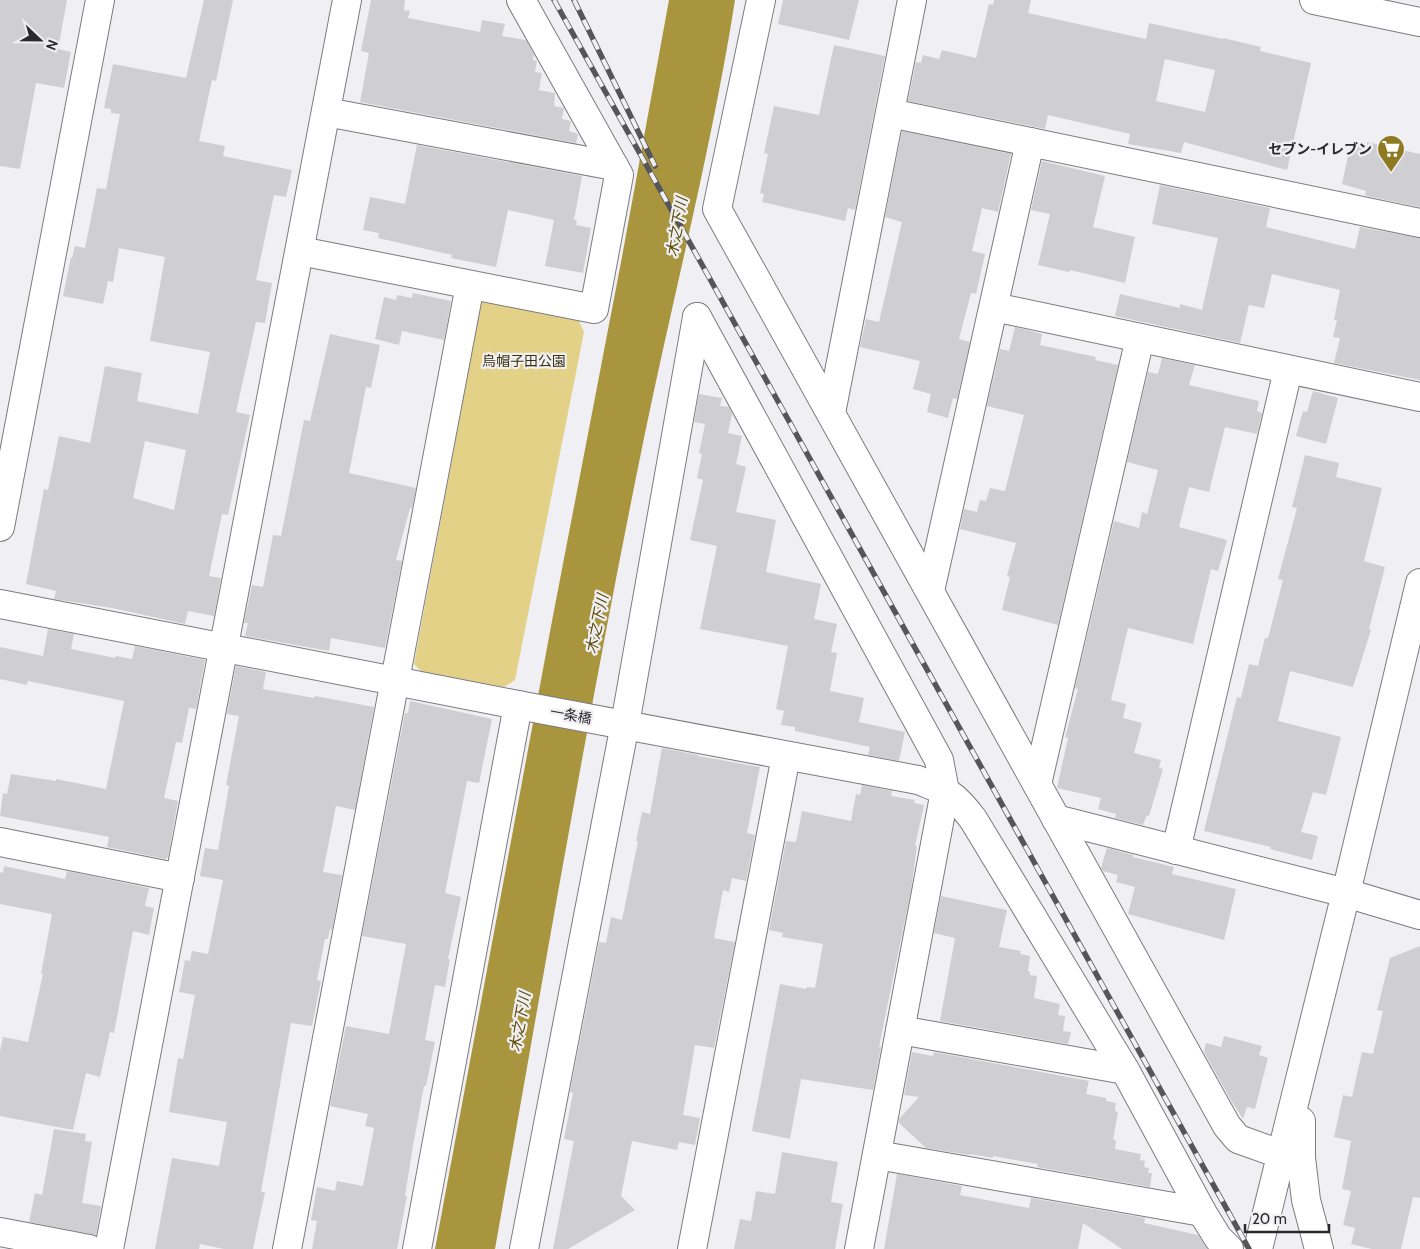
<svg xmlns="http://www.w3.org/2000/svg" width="1420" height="1249" viewBox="0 0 1420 1249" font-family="Cabin,'Noto Sans JP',sans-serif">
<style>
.green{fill:#e3d187}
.water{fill:#a9953e}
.building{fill:#cfcfd3;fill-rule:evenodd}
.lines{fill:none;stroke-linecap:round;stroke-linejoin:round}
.minor-casing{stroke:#7c7b80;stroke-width:30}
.tertiary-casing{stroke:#7c7b80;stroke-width:30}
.minor{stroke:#fff;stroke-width:28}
.tertiary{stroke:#fff;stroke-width:28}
.rail-casing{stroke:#565659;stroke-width:5.5}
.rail{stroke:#f0eff4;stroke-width:4;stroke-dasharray:11;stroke-linecap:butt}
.labels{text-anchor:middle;stroke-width:4.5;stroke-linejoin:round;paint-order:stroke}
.poi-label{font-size:14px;font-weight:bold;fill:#2a2a2c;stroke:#f0eff4;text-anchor:end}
.park-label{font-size:14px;fill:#39300a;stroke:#f0eff4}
.street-label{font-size:14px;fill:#2a2a2c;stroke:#f0eff4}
.water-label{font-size:15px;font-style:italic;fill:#594b04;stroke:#f0eff4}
</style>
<rect width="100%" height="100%" fill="#f0eff4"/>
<polygon class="green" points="491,297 576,315 584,332 515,680 504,687 422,672 414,664 481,303"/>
<path class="water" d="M669,0H735C712,147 674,292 644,438C589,707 543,978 495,1249H435L552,621L622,257Z"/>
<g class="building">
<polygon points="0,0 67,0 58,49 71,52 64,88 36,83 20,169 0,166"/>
<path d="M204,0H233L216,81L212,80L199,141L225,146L223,156L292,170L286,197L274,195L256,280L272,283L265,323L256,322L236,412L250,415L228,515L222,514L209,576L221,578L214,616L188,611L185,624L112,608L54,599L56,591L26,584L44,489L48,490L59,436L90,443L105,366L142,373L137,401L198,414L210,352L150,341L165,257L119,248L113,282L108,281L103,304L63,296L71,257L72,258L75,246L85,248L97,188L106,189L120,114L111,113V109L104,108L113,64L186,78ZM145,441L186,450L174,510L133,498Z"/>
<polygon points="371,0 405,0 404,10 410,11 408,18 480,32 482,20 505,24 502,36 526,40 534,55 533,60 537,61 535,72 542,73 539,90 555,93 554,106 564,108 562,119 571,121 569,131 578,134 576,143 360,102 369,53 361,51"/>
<polygon points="783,0 859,0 849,40 778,24"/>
<path d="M994,0H1031L1028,13L1146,39L1149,23L1223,39V38L1261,47L1260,51L1311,63L1287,170L1184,142L1181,153L1128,144L1130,134L1048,115L1045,129L908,101L916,62L921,63L923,55L939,59L942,50L976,58L989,4L993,5ZM1165,59L1215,70L1205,112L1156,101Z"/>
<polygon points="834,45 885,56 855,210 848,208 845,221 762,202 764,194 760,193 768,154 764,153 774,106 819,115"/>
<polygon points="902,131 1011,154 998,212 982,208 972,251 985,254 976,294 971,293 959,339 970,342 957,399 953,398 948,418 927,412 931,394 913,389 920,361 860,347 866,319 879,322 902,222 885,217"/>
<polygon points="1351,142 1367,146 1367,142 1420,154 1420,207 1367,196 1365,195 1366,191 1342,184"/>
<polygon points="417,145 582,176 574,220 577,220 576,225 591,228 583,273 545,266 554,220 508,210 496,267 451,258 452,255 378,238 379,233 363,230 370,197 405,204"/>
<polygon points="1042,161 1105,176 1093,227 1135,237 1125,283 1070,270 1069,272 1038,265 1050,214 1031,210"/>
<polygon points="1160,185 1270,208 1266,227 1355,249 1360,227 1420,238 1420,380 1334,363 1340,338 1333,337 1337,320 1334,320 1340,290 1272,274 1264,308 1249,305 1240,343 1115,316 1120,294 1180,308 1180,304 1202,310 1218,238 1152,224"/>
<polygon points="413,293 451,301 444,340 402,331 399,345 375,339 384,297 396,300 397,295 412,298"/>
<polygon points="1015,327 1042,334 1040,345 1096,357 1095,360 1118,365 1058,625 1002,610 1010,577 1007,576 1016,543 960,529 964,509 977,512 980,500 986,501 990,488 1005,491 1024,415 987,406 1000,349 1009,351"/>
<polygon points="330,334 380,345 371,388 366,387 349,473 416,488 412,508 410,508 396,560 402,561 385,648 331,638 329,651 245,636 248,623 244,623 252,585 263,587 273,535 281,536 304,420 310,421"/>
<polygon points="1162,358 1195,365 1189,385 1259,401 1257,411 1262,413 1257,434 1225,427 1209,492 1189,487 1179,527 1227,540 1218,571 1211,569 1193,644 1128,628 1111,700 1126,704 1123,718 1142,723 1134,753 1161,760 1159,768 1163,769 1149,816 1147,815 1143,825 1115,818 1116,814 1098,809 1101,798 1057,788 1068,738 1065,737 1078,689 1075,688 1114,521 1139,528 1142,512 1147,514 1158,470 1127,462 1148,372 1158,374"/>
<polygon points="1313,391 1338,398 1326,444 1296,436 1303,411 1307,412"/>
<polygon points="699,394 722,398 720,406 729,407 732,414 728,433 742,436 736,464 746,467 736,512 776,520 766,572 821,584 814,619 837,624 831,652 837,653 830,691 864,698 859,722 905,732 899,761 868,755 870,747 795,731 795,727 781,725 784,711 776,709 788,646 700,629 717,546 690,540 703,480 697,478 702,454 699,453 705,424 694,422"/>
<polygon points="1305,455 1339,463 1336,477 1382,488 1364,561 1385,567 1369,629 1371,630 1353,687 1290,671 1278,721 1341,737 1326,795 1313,792 1301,832 1318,836 1312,860 1270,849 1271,847 1204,831 1237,697 1241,698 1249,664 1258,666 1265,638 1268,638 1283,580 1278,579 1297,508 1292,507"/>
<polygon points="48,629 74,634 71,649 115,658 116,656 132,659 135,646 205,660 196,709 189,708 182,743 176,742 164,798 178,801 168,857 165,859 107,847 109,837 0,816 3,793 7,794 11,774 56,781 56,779 106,789 124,701 28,681 27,685 0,679 0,647 43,656"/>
<polygon points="236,666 266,672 263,689 314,698 315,696 374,707 355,810 336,806 323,872 342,875 332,930 330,929 328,939 325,939 317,980 321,981 312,1026 291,1023 261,1192 265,1192 253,1249 224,1249 200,1244 199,1249 155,1249 172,1158 219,1166 227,1122 169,1112 178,1058 183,1059 195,995 179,992 185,960 190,961 192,951 208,954 223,880 200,876 205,848 218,850 229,786 226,785 239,716 227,714"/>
<polygon points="410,701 492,719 479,783 467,781 445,893 461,897 448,959 450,959 445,987 435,985 425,1040 435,1042 426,1086 424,1086 413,1146 405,1196 407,1196 397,1249 312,1249 317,1221 311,1220 317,1187 335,1191 337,1181 363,1186 374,1128 365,1126 368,1114 330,1106 346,1026 389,1034 406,944 362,936 405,713 408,713"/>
<polygon points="662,748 698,755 698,756 760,767 747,833 755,835 746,881 732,878 729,892 723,890 714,938 735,942 714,1048 695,1045 683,1115 700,1118 695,1145 679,1142 677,1150 632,1141 621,1196 635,1210 568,1249 553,1249 574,1141 564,1139 573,1093 570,1092 599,942 606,943 611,917 622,920 638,841 636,841 642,812 650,814"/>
<polygon points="862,785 892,791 891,796 915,800 914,803 924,805 915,846 917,846 911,890 879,1047 881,1047 873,1090 801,1079 790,1139 752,1131 780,984 806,989 807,987 815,988 823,944 782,937 783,933 769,930 786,841 796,842 802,811 851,821 856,794 860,795"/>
<polygon points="1107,848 1133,855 1133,857 1174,867 1172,874 1236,889 1224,940 1128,914 1135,887 1116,882 1118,875 1103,871 1101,868"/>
<polygon points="4,866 65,879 67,871 149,888 145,906 154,908 149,935 133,931 114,1033 110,1032 100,1077 86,1073 73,1130 0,1116 0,1051 3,1037 28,1042 43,974 41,974 52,914 0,904 0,872 3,873"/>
<polygon points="941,896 1007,910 999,947 1021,951 1020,954 1030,956 1028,971 1030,972 1030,975 1037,976 1034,998 1060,1004 1058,1015 1065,1016 1063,1031 1071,1032 1068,1044 940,1021 955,938 934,933"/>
<polygon points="1420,946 1420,1198 1413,1197 1401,1249 1372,1249 1351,1244 1355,1228 1343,1225 1351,1191 1342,1189 1351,1141 1334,1137 1343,1095 1352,1097 1362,1052 1373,1054 1383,1011 1377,1010 1390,958"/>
<polygon points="1224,1036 1262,1046 1259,1055 1268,1058 1255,1109 1247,1107 1243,1119 1232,1102 1204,1052 1206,1043 1221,1047"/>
<polygon points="912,1052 933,1056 934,1052 1089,1081 1086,1094 1106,1098 1106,1101 1116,1103 1115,1111 1118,1112 1113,1140 1116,1140 1115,1149 1141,1154 1140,1160 1145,1161 1144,1167 1149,1168 1148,1173 1152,1173 1150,1187 1037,1167 1038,1164 993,1156 993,1158 969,1154 969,1155 926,1148 899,1123 899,1119 919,1097 904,1095"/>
<polygon points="54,1129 86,1134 85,1141 92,1142 82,1203 101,1206 96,1235 29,1222 35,1193 42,1195"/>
<polygon points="782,1152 838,1162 831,1202 843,1204 835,1249 734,1249 740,1219 751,1221 756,1191 775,1194"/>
<polygon points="897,1174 962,1186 960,1195 1029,1208 1031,1198 1145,1218 1144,1223 1198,1235 1207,1249 1122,1249 1083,1223 1078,1249 884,1249"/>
</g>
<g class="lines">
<defs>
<g id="minor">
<polyline points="761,0 717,209 1227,1126 1238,1139 1283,1155"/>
<polyline points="326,112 614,166"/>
<polyline points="890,113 1420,223"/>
<polyline points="300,251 594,309 619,175 521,0"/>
<polyline points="994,307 1420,397"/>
<polyline points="697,317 939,760 945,791 859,1249"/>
<polyline points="831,413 912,0"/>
<polyline points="0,527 100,0"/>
<polyline points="930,591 1030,142"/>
<path d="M0,604L518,705L918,780C947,791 954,794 973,819L1125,1070L1202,1212L1218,1238L1229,1249"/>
<polyline points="1037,784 1140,338"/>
<polyline points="1056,819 1346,893"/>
<polyline points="0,842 180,878"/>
<polyline points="1176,850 1288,370"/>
<polyline points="900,1030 1125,1070"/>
<polyline points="877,1155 1202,1212"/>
<polyline points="0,1232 89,1249"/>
<polyline points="109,1249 347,0"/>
<polyline points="287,1249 470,285"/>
<polyline points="417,1249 518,705"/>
<polyline points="524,1249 625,724 697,317"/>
<polyline points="692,1249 786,756"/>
</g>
<g id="tertiary">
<polyline points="1314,0 1420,22"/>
<polyline points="1346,893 1420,915"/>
<polyline points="1301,1121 1301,1158 1306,1200 1319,1249"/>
<polyline points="1258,1249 1346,893 1420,583"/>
</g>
</defs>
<use href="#minor" class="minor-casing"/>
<use href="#tertiary" class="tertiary-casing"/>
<use href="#minor" class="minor"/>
<use href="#tertiary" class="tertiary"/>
<defs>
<g id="rail">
<polyline points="554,0 705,270 1249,1249"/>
<polyline points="574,0 655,166"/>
</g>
</defs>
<use href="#rail" class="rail-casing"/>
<use href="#rail" class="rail"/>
</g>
<defs>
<symbol id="supermarket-pin" viewBox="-11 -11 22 30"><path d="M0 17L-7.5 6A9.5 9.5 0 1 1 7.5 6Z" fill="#8e7a20" stroke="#f0eff4"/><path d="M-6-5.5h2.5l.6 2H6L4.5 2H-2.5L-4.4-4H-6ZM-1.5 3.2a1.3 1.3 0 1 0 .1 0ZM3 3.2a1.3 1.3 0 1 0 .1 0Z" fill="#fff"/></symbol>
</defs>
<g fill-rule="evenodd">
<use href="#supermarket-pin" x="1375" y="133" width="32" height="43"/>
</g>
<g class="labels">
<g class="poi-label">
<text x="1372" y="154">セブン-イレブン</text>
</g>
<g class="park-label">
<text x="524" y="366">烏帽子田公園</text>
</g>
<g class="street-label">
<text transform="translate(571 715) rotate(10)" y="5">一条橋</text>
</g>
<g class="water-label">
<text transform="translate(677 227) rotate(-80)" y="5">木之下川</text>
<text transform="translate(597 624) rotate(-78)" y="5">木之下川</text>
<text transform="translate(520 1022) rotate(-80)" y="5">木之下川</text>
</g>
</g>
<g transform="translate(40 40) rotate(112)" stroke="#f0eff4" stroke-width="4" paint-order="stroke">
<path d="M0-4L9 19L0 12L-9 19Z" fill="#2a2a2c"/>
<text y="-8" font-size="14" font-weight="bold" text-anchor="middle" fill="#2a2a2c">N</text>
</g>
<path d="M1245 1224v8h84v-8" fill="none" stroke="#2a2a2c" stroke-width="2.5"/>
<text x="1252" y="1224" font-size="15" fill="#2a2a2c" stroke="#f0eff4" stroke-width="4" paint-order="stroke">20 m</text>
</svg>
